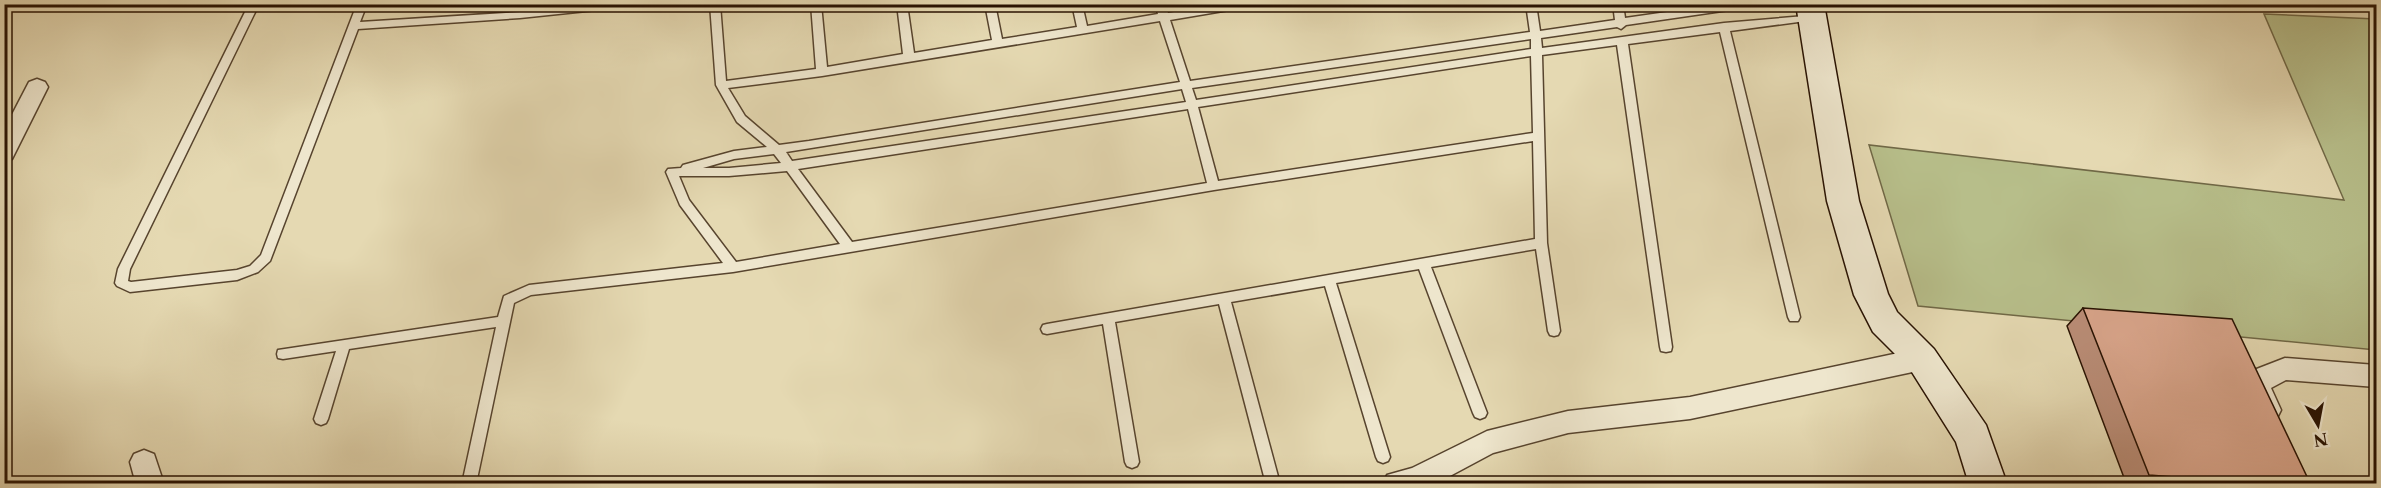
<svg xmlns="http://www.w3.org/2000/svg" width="2381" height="488" viewBox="0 0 2381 488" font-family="'Libre Caslon Text',serif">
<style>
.green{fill:#b7be8a;stroke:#706846;stroke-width:1.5}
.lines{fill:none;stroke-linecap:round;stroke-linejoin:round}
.lane-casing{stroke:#57442e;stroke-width:3}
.street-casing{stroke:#57442e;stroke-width:3}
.secondary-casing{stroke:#281202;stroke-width:3}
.lane{fill:#eee6cd;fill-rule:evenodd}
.street{fill:#eee6cd;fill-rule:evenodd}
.secondary{fill:#eee6cd;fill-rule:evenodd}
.wall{fill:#ba8d77;stroke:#281202;stroke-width:1.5}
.building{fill:#d8a48a;stroke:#281202;stroke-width:1.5}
</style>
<rect width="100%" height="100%" fill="#e5d9b2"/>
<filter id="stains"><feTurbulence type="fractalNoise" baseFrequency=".00333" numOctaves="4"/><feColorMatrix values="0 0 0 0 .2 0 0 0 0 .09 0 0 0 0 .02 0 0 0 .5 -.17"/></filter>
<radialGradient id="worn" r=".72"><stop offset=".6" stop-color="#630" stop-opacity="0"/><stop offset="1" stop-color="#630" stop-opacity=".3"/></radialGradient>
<polygon class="green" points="2264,14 2376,19 2376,350 1918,306 1869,145 2344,200"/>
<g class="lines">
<defs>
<g id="lane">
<polygon points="249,4 259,4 130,269 128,281 131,282 237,270 250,266 261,255 357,4 367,4 360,22 520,12 588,4 630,4 625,7 520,18 358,29 270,261 258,272 237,280 130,292 117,286 115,283 118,269"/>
<path d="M710,4H720L726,81L816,69L811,4H821L827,67L903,54L897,4H907L914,53L992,40L985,4H995L1002,39L1077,27L1072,4H1082L1087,26L1158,14L1155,4H1165L1168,13L1222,4H1252L1247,7L1170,20L1190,81L1530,32L1526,4H1536L1540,31L1615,20L1613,4H1623L1625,18L1723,4H1755L1750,7L1626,25L1621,29L1617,27L1541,38L1542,48L1724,23L1817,15L1818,17L1813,20L1730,31L1800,317L1798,321H1790L1788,317L1720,32L1628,44L1672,347L1671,351L1666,352L1661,351L1660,347L1617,45L1542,55L1547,243L1560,331L1558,335L1554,336L1550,335L1548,331L1536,249L1431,267L1487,413L1485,417L1480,419L1475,417L1473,413L1419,269L1336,283L1390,457L1388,461L1383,463L1378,461L1376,457L1325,286L1231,302L1280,484H1266L1219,304L1115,322L1139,462L1137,466L1132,468L1127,466L1125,462L1103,324L1047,334L1043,333L1041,329L1043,325L1047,324L1535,239L1533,141L1214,190L733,272L531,295L514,303L476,484H462L496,327L349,349L328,419L326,423L321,425L316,423L314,419L336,351L283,359L278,358L277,354L278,350L498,317L504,296L529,285L723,263L680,205L666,172L668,169L681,168L683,165L734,151L767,147L737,122L716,85ZM1160,21L1180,82L809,141L779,145L745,116L728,88L822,76ZM1531,39V49L1196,100L1192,88ZM1531,56L1533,133L1218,181L1198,107ZM1182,89L1186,102L792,161L786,152ZM1188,109L1207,183L852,242L798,169ZM774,154L781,163L729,168H703L734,159ZM787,171L840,244L736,262L689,200L679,176H729Z"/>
</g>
<g id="street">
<polygon points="37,79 45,82 48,87 12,159 4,161 4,130 29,82"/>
<polygon points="1922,348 1931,351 1935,359 1931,367 1922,370 1690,419 1568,433 1493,453 1435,484 1383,484 1387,475 1412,468 1487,431 1568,411 1690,397"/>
<polygon points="2285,358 2376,365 2376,387 2286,380 2271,388 2281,410 2277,418 2268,421 2259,418 2244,387 2254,370"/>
<polygon points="144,450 154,454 164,484 136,484 130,462 134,454"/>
</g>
<polygon id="secondary" points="1796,4 1824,4 1859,201 1888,294 1897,312 1934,349 1986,425 2007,484 1969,484 1956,442 1910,369 1873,332 1854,295 1827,201"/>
</defs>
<use href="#lane" class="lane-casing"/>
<use href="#street" class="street-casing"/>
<use href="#secondary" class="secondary-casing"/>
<use href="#lane" class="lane"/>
<use href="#street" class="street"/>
<use href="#secondary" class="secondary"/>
</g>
<polygon class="wall" points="2083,308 2310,483 2126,483 2067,326"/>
<polygon class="building" points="2083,308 2232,319 2310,483 2251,483 2149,475"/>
<rect width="2381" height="488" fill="none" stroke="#e5d9b2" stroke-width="24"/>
<rect x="6" y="6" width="2369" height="476" fill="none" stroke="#281202" stroke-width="3"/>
<rect x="12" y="12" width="2357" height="464" fill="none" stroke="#281202" stroke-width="1.5"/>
<g transform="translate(2318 425) rotate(170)" stroke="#eee6cd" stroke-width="4.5" paint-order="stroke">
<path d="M0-4.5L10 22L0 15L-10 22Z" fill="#281202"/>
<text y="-9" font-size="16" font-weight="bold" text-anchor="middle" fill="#281202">N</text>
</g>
<rect width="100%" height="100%" filter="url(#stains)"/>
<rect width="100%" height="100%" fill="url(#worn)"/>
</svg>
